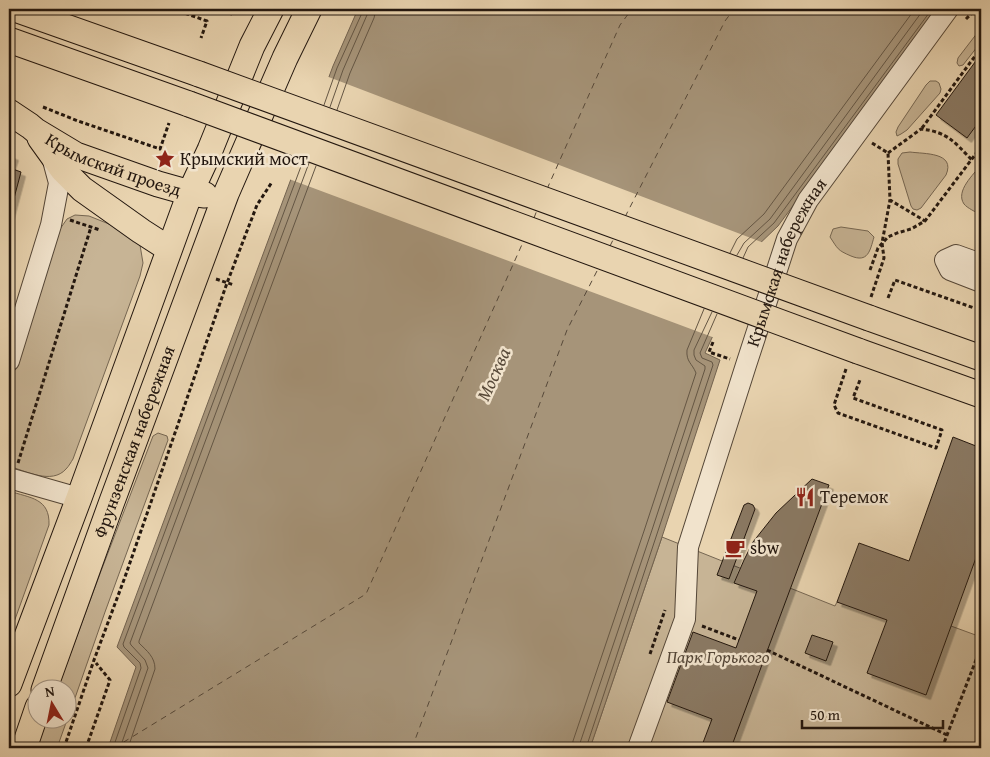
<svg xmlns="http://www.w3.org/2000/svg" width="990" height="757" viewBox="0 0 990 757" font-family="'Gentium Book Plus',serif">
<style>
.green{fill:#c7b495;stroke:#756652}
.water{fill:#a69479;stroke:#72624f}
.pier{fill:#e9d4b0}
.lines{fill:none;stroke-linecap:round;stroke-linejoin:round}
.shore{stroke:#645644;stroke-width:1}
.ferry{stroke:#574939;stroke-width:1;stroke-dasharray:6 5;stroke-linecap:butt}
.building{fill:#8a7963;stroke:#23170f;filter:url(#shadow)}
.minor-casing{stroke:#544637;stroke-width:22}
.major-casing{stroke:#23170f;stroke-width:27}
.path{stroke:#23170f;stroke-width:3;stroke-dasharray:4 2.5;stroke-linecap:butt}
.minor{stroke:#f1e3cc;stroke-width:20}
.major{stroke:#e9d4b0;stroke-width:25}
.major-bridge-casing{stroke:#23170f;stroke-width:27;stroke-linecap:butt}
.major-bridge{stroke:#e9d4b0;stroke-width:25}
.labels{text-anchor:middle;stroke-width:5;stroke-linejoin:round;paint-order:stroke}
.poi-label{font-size:18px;fill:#23170f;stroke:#f1e3cc;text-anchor:start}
.street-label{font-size:18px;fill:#23170f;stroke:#f1e3cc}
.park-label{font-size:18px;font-style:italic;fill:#544637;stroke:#f1e3cc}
.water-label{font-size:19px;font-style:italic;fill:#574939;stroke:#f1e3cc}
</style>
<defs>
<filter id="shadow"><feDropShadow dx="4.5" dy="4.5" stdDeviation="0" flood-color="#0004"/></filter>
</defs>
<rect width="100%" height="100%" fill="#e9d4b0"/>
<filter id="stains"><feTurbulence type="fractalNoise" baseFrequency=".004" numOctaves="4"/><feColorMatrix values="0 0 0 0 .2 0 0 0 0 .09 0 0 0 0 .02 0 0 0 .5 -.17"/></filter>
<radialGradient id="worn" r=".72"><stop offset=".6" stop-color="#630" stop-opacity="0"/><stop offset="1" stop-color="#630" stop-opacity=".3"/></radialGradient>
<g class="green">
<polygon points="981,28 981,42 963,65 959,66 957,63 958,58"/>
<polygon points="930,81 936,81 939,83 941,89 940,93 907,130 901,134 897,136 896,132 898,127 926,85"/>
<path d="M910,152C924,154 956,152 946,175L921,208L917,210L913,209L911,206L898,164V159L902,153Z"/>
<path d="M981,165V215C976,212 967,208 964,204C955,191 974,174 981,165Z"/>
<path d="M75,215L89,216L124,230L140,245L143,263L140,276L73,459C71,462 69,466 66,469C52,485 25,471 9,466V388L60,229L67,219Z"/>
<path d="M841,227L868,231L874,237C870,251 868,263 851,256C837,250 838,249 830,237L833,229Z"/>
<polygon points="158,433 167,436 168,440 105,612 68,718 68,690 57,690 101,571 153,436"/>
<path d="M9,491C30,498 50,498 49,525L9,636Z"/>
<polygon points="662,537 835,606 837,602 951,626 981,637 981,748 590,748"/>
<polygon points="47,720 67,720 57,748 36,748"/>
</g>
<polygon class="water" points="358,9 938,9 778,226 752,251 705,353 720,360 662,537 590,748 108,748 136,667 117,647 333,66"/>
<polygon class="pier" points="326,76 764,243 754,253 715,338 289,179"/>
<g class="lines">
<g class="shore">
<polyline points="324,105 337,68 362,13 362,9"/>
<polyline points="330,107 343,70 367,15 368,9"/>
<polyline points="337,110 350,73 374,18 376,9"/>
<polyline points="730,253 737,239 764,214 915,9"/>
<polyline points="737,255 744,243 770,219 924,9"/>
<polyline points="743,258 748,247 774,223 932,9"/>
<polyline points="113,748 141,668 140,663 124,647 123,644 303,161"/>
<polyline points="120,748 148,668 145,660 131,645 130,643 309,163"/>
<path d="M128,748L155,669C155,657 147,651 139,643V641L316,166"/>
<path d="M572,748L573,741L644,531L696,373C692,363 686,362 687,350L704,309"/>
<polyline points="579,748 580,743 651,533 705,369 705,366 696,360 694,355 694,350 712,312"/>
<polyline points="586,748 713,365 712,362 702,358 700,353 717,314"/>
</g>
<g class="ferry">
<polyline points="547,189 620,25 632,9"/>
<polyline points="625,217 725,21 734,9"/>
<polyline points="534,218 537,210"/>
<polyline points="610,246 614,238"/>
<polyline points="114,748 366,594 524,240"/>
<polyline points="412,748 567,330 599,267"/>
</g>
</g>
<g class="building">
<polygon points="981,54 981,119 967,138 936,115"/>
<polygon points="9,154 14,156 10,168 21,172 9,217"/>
<polygon points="953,437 981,448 981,544 926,695 867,673 887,620 837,602 859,543 909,561"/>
<polygon points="812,479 829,485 731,748 701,748 712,719 667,702 693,632 736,648 757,591 734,583 744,560 753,542 776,513"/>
<polygon points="748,503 753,505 755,509 729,579 717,575 744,505"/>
<polygon points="812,635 833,642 826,661 805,653"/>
</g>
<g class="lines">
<defs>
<g id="minor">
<polyline points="981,264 956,255 945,260 950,270 981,282"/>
<polyline points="9,361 51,225 59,183 52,157"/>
<polyline points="9,478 79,498"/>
<path id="s1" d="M638,748L685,619L688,547L746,365L787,239L808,200L948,9"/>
</g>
<g id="major">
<polyline points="15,9 199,74"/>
<polyline points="9,40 189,104"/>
<path id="s2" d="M9,112L30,126L36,131L76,155L158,184L190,193L205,195"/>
<polyline points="40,138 63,170 82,189 141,231 169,249"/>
<polyline points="869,318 981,358"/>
<polyline points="858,351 981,395"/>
<polyline points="9,684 79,498 190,193 210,150 252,46 271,9"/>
<path id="s3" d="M44,690L111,504L226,194L285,58L309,9"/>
<polyline points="24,748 38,707"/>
</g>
</defs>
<use href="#minor" class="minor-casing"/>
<use href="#major" class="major-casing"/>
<g class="path">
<polyline points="173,9 207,21 201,38"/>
<polyline points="216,9 232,14"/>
<polyline points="966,19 976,9"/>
<polyline points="43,107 78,121 160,149 169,123"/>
<polyline points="922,128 981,48"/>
<polyline points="872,143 888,153 890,200 925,221"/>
<path d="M888,153L921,129C948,132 954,142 972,160"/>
<polyline points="70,220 100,230"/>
<polyline points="870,270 878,248 888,237 897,233 911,229 925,221 981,147"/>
<polyline points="216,279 234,285"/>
<polyline points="871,297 884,258 882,243 890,200"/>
<polyline points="888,298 895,280 974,308"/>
<polyline points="713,342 709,352 730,359"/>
<polyline points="846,369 834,405 838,413 936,448 942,430 853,398 860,380"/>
<polyline points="18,463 91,227"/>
<polyline points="702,626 739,640"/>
<polyline points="767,650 947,735"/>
<polyline points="650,654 665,610"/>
<polyline points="64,748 94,660 125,577 227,283 257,205 272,182"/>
<polyline points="86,748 110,680 96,663"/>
<polyline points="942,748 981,647"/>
</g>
<use href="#minor" class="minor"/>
<use href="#major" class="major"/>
<defs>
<g id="major-bridge">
<polyline points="199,74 869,318"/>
<polyline points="189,104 858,351"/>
</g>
</defs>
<use href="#major-bridge" class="major-bridge-casing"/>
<use href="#major-bridge" class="major-bridge"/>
</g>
<defs>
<symbol id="sight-bare" viewBox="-9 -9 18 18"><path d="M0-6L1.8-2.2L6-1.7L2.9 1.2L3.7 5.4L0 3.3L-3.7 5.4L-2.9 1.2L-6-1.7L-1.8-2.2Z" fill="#8f2418" stroke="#f1e3cc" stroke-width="2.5" paint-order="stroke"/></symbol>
<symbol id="restaurant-bare" viewBox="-9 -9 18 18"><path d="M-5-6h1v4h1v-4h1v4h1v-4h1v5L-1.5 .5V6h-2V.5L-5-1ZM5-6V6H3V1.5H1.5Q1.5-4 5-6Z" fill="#8f2418" stroke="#f1e3cc" stroke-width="2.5" paint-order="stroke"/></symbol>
<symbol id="cafe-bare" viewBox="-9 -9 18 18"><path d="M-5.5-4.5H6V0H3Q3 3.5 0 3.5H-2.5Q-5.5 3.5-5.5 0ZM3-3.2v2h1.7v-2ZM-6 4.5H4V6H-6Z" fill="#8f2418" stroke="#f1e3cc" stroke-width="2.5" paint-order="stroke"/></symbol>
</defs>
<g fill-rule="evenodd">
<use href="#sight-bare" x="151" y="145" width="28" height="28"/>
<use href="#restaurant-bare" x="791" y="483" width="28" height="28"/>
<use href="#cafe-bare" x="721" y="534" width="28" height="28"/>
</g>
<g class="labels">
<g class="poi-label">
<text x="180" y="165">Крымский мост</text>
<text x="820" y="503">Теремок</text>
<text x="750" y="554">sbw</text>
</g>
<g class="street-label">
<text dy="6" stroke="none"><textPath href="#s2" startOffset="118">Крымский проезд</textPath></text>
<text dy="6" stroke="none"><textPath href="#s1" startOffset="511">Крымская набережная</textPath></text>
<text dy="6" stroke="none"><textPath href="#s3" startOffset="264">Фрунзенская набережная</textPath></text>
</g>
<g class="park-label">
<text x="718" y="663">Парк Горького</text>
</g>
<g class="water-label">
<text transform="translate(493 374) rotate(-66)" y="7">Москва</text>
</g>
</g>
<rect width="990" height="757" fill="none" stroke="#e9d4b0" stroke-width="30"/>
<rect x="10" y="10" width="970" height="737" fill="none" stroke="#23170f" stroke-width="2.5"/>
<rect x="15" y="15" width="960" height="727" fill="none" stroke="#23170f"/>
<g transform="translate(52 704) rotate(350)"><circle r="24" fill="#f1e3cc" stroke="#9f9180"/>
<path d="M0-4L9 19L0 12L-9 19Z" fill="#8f2418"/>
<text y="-8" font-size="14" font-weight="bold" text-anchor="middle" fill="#23170f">N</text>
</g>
<path d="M802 720v8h141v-8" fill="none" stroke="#23170f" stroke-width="2.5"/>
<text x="810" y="720" font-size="15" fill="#23170f" stroke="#f1e3cc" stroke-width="4" paint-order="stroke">50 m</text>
<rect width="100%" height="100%" filter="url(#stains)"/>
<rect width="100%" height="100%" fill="url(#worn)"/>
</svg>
